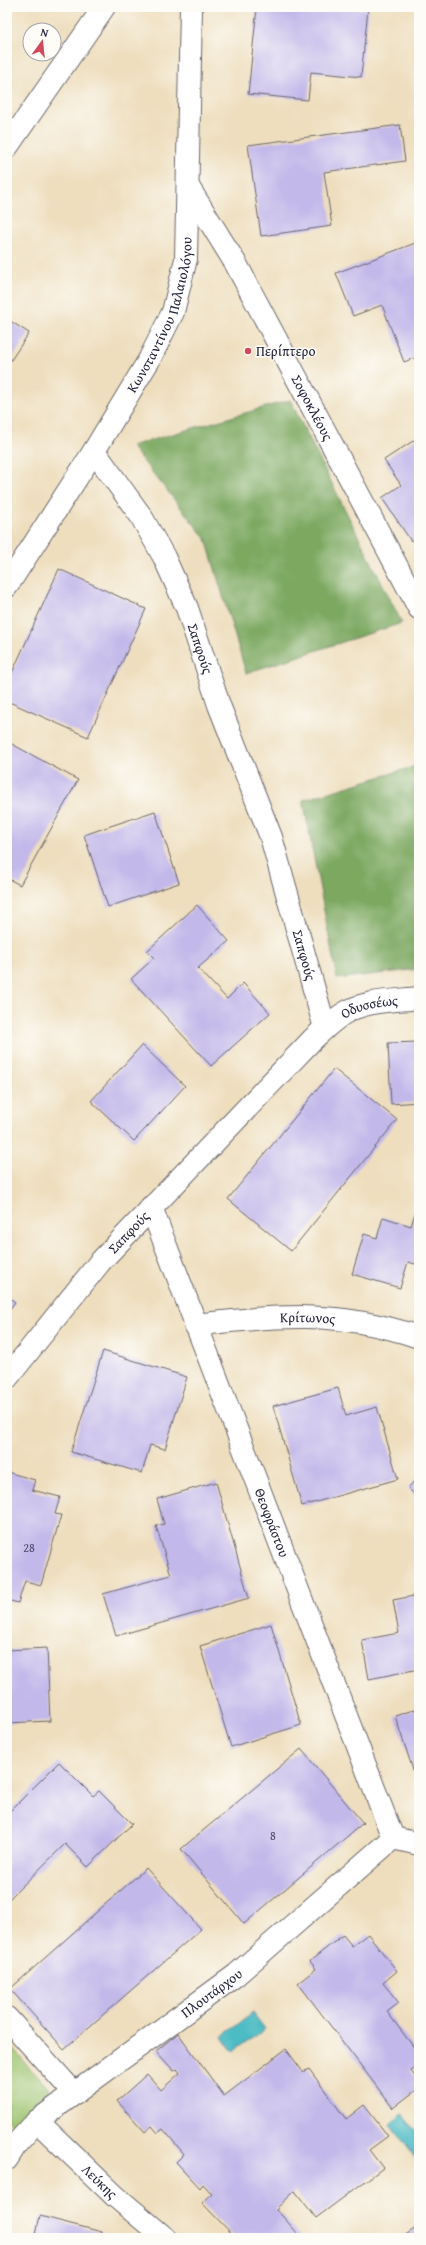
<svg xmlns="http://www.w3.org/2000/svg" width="426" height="2245" viewBox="0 0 426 2245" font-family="'Gentium Book Plus',serif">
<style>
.green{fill:#9bc26d;stroke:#5e7254}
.forest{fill:#7ca860;stroke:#4f654e}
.water{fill:#4cbbc4;stroke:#376e80}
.building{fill:#c2b8ea}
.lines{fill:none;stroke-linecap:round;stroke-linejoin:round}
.minor-casing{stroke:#696469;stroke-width:24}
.tertiary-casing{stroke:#696469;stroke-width:24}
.minor{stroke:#fff;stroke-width:22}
.tertiary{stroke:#fff;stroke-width:22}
.poi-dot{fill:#d1495b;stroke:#fdfcf7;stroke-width:1.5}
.labels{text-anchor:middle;stroke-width:3;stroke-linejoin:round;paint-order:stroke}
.number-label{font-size:12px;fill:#4a4867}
.street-label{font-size:14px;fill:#22223b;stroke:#fdfcf7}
.poi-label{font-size:14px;fill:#22223b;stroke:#fdfcf7;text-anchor:start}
</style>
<rect width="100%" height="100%" fill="#fdfcf7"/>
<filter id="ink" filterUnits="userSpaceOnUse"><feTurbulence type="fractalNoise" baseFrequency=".025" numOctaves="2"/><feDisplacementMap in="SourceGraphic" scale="8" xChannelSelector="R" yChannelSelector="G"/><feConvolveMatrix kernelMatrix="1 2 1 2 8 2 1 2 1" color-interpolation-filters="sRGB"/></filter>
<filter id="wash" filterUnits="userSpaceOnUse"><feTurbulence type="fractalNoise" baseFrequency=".012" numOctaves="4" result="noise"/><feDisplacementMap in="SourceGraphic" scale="16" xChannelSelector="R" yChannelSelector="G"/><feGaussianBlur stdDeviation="0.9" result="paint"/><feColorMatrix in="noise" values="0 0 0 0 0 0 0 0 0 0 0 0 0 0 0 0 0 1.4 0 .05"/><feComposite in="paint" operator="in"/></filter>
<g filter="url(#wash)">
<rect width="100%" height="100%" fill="#eedebe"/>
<polygon class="green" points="7,2043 49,2089 12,2125 7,2119"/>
<g class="forest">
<polygon points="290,400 402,623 246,673 206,539 131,446"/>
<polygon points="419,765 419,969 337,979 303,800"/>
</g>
<g class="water">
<polygon points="253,2013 265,2029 233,2052 222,2036"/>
<polygon points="403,2114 419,2135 419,2158 417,2160 390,2124"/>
</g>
<g id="blocks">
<g class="building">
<polygon points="257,7 368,9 361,77 311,72 308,100 248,94"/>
<polygon points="400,125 405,161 324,172 332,226 261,236 248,145"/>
<polygon points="418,242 419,356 404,362 382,305 353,316 336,273"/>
<polygon points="7,319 29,333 7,366"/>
<polygon points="419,437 419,535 411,541 382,498 401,485 384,460"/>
<polygon points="59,569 146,609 88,737 7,701 7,684"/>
<polygon points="10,743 78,780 20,885 7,878 7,749"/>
<polygon points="155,811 179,883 108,907 84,835"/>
<polygon points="197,905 229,941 198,968 227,999 243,983 270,1013 211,1066 131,979 154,958 147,951"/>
<polygon points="419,1042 419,1102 391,1104 388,1043"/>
<polygon points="142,1045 185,1086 134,1141 91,1101"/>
<polygon points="334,1069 397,1120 291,1251 228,1199"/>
<polygon points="415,1213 419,1214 419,1265 408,1262 400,1288 352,1274 364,1234 377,1238 383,1217 411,1226"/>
<polygon points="7,1296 15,1302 7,1313"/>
<polygon points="103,1351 187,1377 165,1449 150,1445 142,1473 71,1452"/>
<polygon points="338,1388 346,1416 377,1407 398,1479 302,1506 273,1406"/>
<polygon points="7,1472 35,1480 32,1490 60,1497 55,1514 61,1515 41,1585 25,1581 18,1603 7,1600"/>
<polygon points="419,1476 419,1499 408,1488"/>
<polygon points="216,1482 249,1598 116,1636 103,1594 171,1575 156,1526 164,1524 157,1499"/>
<polygon points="419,1595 419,1669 369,1679 362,1640 399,1633 393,1600"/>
<polygon points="271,1624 301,1725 231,1747 200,1646"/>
<polygon points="47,1648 50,1721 7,1723 7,1650"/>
<polygon points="419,1708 419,1788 395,1716"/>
<polygon points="301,1749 363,1823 244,1924 181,1849"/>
<polygon points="59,1762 93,1796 99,1791 132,1824 88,1867 65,1844 7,1901 7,1814"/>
<polygon points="146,1868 201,1929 64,2049 10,1989"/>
<polygon points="368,1934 397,1971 383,1983 399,2003 387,2012 419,2054 419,2065 411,2071 419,2082 419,2088 393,2108 298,1983 316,1969 310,1961 343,1935 352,1946"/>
<polygon points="178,2033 224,2096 286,2049 303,2072 309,2069 346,2119 364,2105 388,2136 369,2150 383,2168 316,2218 295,2191 276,2209 299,2235 297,2238 236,2238 202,2203 212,2194 203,2184 200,2188 176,2162 184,2154 163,2129 158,2133 152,2126 145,2132 117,2101 147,2074 161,2090 180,2073 177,2069 174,2071 156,2051"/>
<polygon points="40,2216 102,2232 100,2238 35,2238"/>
<polygon points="419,2226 419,2238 401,2238"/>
</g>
</g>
</g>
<g filter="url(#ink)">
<use href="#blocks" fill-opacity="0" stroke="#696469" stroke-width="1"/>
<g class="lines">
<defs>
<g id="minor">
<polyline points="7,147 104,7"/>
<path id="s1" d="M189,188L236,264L419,608"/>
<path id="s2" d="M94,451L141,516L164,557L187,608L219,705L271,837L325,1028"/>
<path id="s3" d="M151,1207L393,1838"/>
<path id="s4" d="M195,1325C277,1315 338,1310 419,1337"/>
<path id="s5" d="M7,1378L100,1262L312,1040C322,1031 332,1021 343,1014C365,1000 394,1001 419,998"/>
<polyline points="7,2018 75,2094"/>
<path id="s6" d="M37,2121L115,2196L165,2238"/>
<path id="s7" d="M7,2159L17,2143L37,2121L236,1975L393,1838L419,1844"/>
</g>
<g id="tertiary">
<path id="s8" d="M7,586L94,451L149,360L173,312L186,259L191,7"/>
</g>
</defs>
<use href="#minor" class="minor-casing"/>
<use href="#tertiary" class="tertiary-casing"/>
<use href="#minor" class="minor"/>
<use href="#tertiary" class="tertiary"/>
</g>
</g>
<circle class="poi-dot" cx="248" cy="351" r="4"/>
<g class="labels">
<g class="number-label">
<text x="29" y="1552">28</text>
<text x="273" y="1840">8</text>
</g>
<g class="street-label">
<text dy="5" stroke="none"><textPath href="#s8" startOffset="314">Κωνσταντίνου Παλαιολόγου</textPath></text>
<text dy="5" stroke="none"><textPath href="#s1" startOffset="252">Σοφοκλέους</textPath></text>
<text dy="5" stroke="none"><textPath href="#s2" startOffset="226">Σαπφούς</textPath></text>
<text dy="5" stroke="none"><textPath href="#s2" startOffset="550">Σαπφούς</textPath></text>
<text dy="5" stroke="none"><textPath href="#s5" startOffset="524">Οδυσσέως</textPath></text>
<text dy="5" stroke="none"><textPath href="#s5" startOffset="190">Σαπφούς</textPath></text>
<text dy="5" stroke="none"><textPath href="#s4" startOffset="113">Κρίτωνος</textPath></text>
<text dy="5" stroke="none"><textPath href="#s3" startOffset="338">Θεοφράστου</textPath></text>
<text dy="5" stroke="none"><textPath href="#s7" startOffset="265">Πλουτάρχου</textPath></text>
<text dy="5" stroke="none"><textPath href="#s6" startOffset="87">Λεύκης</textPath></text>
</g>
<g class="poi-label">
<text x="256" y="356">Περίπτερο</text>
</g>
</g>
<rect width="426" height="2245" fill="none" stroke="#fdfcf7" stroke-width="24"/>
<g transform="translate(42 42) rotate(15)"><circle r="19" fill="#fdfcf7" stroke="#a5a5ac"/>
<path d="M0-3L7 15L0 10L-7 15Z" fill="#d1495b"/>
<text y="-6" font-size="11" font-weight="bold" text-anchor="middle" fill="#22223b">N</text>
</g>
</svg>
